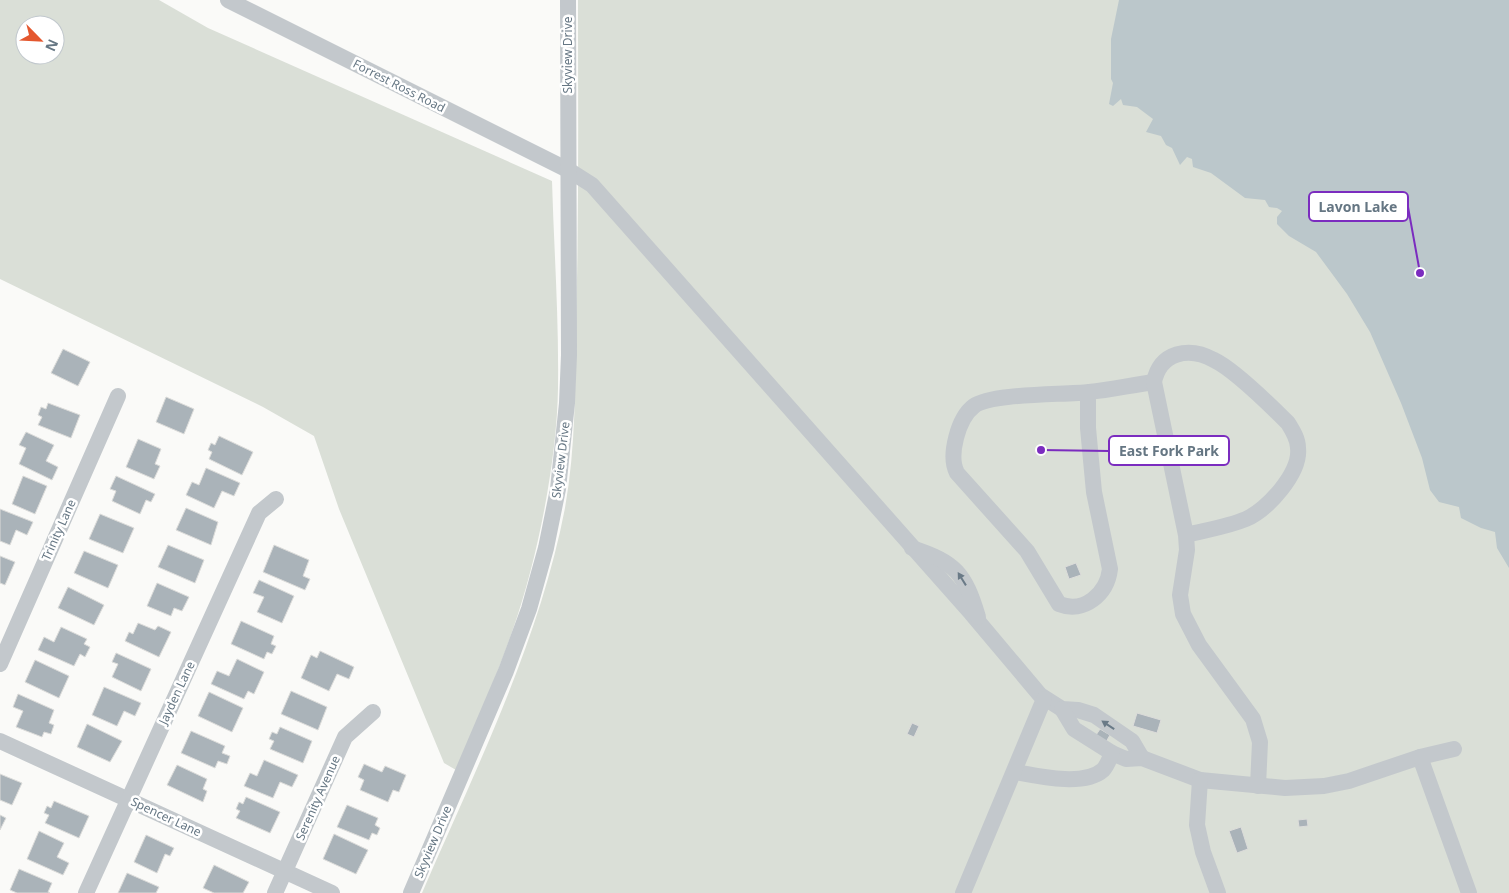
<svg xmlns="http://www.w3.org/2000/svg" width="1509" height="893" viewBox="0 0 1509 893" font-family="'Noto Sans',sans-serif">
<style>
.green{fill:#dadfd7;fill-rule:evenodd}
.water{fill:#bbc7cb}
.building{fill:#aab3b9;stroke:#dcdcda}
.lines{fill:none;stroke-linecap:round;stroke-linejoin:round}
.minor{stroke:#c3c8cc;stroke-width:16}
.oneway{fill:#6a7a87}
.labels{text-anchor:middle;stroke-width:5;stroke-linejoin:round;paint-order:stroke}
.street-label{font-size:12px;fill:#657683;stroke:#fff}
.leader{fill:none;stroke:#7b2cbf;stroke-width:2}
.callout-dot{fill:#7b2cbf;stroke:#fff;stroke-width:2}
.callout{fill:#fff;stroke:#7b2cbf;stroke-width:2}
.callout-label{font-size:14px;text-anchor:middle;font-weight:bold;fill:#657683}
</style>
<rect width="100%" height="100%" fill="#fafaf8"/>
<g class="green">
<path d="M0,0H159L208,28L552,181C554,250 559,319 558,388C557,461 537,561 513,629C497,677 476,723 456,770L444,763L339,509L314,436L263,407L0,279ZM25,25H55V55H25Z"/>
<path d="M578,0H1239L1509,351V893H422C476,768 539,643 565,508C576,447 575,385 576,324C579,216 578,108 578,0Z"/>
</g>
<polygon class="water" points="1119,0 1509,0 1509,568 1497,548 1495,532 1481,528 1461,518 1459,507 1439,502 1430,490 1422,458 1401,403 1370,332 1347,294 1316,252 1289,236 1277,224 1277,217 1282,211 1277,208 1269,207 1265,200 1245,198 1211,173 1193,167 1192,159 1187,157 1180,165 1172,148 1166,145 1161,136 1146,132 1153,119 1137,107 1123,105 1121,99 1113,106 1109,104 1113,83 1111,79 1111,39"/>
<g class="building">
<polygon points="63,349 90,362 78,386 51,373"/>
<polygon points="166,397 194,409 184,434 156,422"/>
<polygon points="48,403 80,415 71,438 38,425 42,417 38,415 41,407 46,409"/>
<polygon points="26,432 54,445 46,461 58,467 52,480 19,464 26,448 19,445"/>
<polygon points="219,436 253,452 242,475 209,459 212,452 208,450 211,443 215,445"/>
<polygon points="138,439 161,449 155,464 160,466 154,479 126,467"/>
<polygon points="206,468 240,483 234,496 222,491 214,508 186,495 192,482 199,485"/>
<polygon points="23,476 47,486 35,514 12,504"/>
<polygon points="116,476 155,494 151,502 146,500 140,514 112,501 116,491 110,489"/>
<polygon points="186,508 218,522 211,545 176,530"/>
<polygon points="0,509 33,522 27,535 16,530 10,545 0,541"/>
<polygon points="100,514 134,528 123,553 89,539"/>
<polygon points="168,545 204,560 195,583 158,567"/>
<polygon points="274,545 309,560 303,576 310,579 305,590 263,572"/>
<polygon points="84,551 118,565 108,588 74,573"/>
<polygon points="0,556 15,562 5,585 0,583"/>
<polygon points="1076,563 1081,575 1069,579 1065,567"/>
<polygon points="259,580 294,596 282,623 257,612 264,597 253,593"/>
<polygon points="157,583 189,597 182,611 174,608 171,616 147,606"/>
<polygon points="68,587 104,605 94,625 58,608"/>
<polygon points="241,621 274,636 271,644 276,646 272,654 267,652 264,659 231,644"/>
<polygon points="138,623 155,630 158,626 171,632 159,657 125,641 129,632 133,634"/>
<polygon points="61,627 87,639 84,644 90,647 85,657 80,654 74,666 38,650 44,637 54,642"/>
<polygon points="320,651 354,667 349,679 337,674 329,691 301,678 311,655 317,658"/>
<polygon points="116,653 151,669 141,691 112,677 118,664 112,662"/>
<polygon points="237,659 264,672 254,694 248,691 244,699 211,684 217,671 229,676"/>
<polygon points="35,660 69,676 59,698 25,682"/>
<polygon points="104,687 141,703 135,716 124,711 117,726 92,715"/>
<polygon points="291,691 327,707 318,730 281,714"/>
<polygon points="209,692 243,708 232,732 198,716"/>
<polygon points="18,694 54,710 49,723 54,725 51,734 44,732 42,737 16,727 23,711 13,707"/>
<polygon points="1137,713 1161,720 1157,733 1133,726"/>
<polygon points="912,723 919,726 914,737 907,734"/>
<polygon points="87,724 122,741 110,762 77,747"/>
<polygon points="280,727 312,741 303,763 270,749 274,741 269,739 272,732 277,734"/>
<polygon points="1100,729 1110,735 1106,742 1096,735"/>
<polygon points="191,731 225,746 222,753 230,756 227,764 218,761 215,768 181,753"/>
<polygon points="264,760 298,775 292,787 280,782 273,798 244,786 250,773 257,776"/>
<polygon points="364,764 382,772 385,766 406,775 399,792 393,790 388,802 360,790 364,780 358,777"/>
<polygon points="177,765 207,779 203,789 207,791 203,802 167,785"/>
<polygon points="0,774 22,783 12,805 0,800"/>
<polygon points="246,797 280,812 270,833 236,818 240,811 236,809 239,802 243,804"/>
<polygon points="54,801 89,816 79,838 45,823 49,815 44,813 47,806 51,808"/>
<polygon points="347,805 378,818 375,825 380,828 377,835 372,833 369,840 337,827"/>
<polygon points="0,815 6,818 0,830"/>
<polygon points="1307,819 1308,826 1299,827 1298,820"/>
<polygon points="1241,827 1248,849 1237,853 1229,831"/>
<polygon points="39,831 64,843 57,857 69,863 63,875 27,859"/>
<polygon points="334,834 368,850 356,874 323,859"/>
<polygon points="146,835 174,848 170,856 165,854 157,873 134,862"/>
<polygon points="214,865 249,882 243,893 214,893 203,888"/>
<polygon points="19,869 52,883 48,892 50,893 17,893 10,890"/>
<polygon points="127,873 159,887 156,893 118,893"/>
</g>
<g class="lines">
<g class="minor">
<polyline points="228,0 570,171 592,185 971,613 1040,695 1062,709 1078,710 1094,715 1132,741 1142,758"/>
<path d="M1088,392V428L1094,492L1110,569C1107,594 1084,614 1059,604L1027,551L957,473C948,456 958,418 974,406C992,393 1064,395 1089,392C1110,390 1132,385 1154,382"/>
<path d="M1186,535C1206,530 1227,527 1246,519C1267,510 1301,473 1298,448C1298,439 1293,431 1288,423C1271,406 1235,370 1214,360C1189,346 1160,352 1154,382L1186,535L1187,550L1180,595L1183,614L1199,645L1253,719L1260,742L1258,786"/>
<path d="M912,548C955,562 965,573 978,617"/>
<polyline points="0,664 118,396"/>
<polyline points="1062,709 1074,729 1112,753 1126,759 1142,758 1200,780 1285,788 1324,786 1349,781 1420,757 1469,893"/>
<polyline points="0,741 332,893"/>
<polyline points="1420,757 1454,749"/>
<path d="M1015,772C1037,776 1084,787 1103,770C1107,766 1110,758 1112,753"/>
<polyline points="1200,780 1197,825 1203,852 1218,893"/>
<polyline points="86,893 259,513 276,499"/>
<polyline points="275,893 345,737 373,712"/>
<polyline points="411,893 506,671 529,609 546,548 558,489 567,403 569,355 568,0"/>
<polyline points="963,893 1044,699"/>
</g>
</g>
<defs><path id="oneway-solid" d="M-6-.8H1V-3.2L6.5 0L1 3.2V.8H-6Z" transform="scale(1.25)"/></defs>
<g class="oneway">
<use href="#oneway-solid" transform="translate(962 579) rotate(-122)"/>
<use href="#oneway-solid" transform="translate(1108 725) rotate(-146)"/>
</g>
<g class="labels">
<g class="street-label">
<text transform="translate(568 55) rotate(-90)" y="4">Skyview Drive</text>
<text transform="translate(399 86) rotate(27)" y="4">Forrest Ross Road</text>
<text transform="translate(561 460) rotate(-83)" y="4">Skyview Drive</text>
<text transform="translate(59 530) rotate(-66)" y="4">Trinity Lane</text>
<text transform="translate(177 693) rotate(-65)" y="4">Jayden Lane</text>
<text transform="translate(318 798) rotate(-66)" y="4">Serenity Avenue</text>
<text transform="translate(166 817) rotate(25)" y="4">Spencer Lane</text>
<text transform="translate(433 842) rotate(-67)" y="4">Skyview Drive</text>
</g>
</g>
<path class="leader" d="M1420 273L1408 207M1041 450L1109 451"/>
<g class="callout-dot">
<circle cx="1420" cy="273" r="5"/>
<circle cx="1041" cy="450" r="5"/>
</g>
<g class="callout">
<rect x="1309" y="192" width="99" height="29" rx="5"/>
<rect x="1109" y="436" width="120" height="29" rx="5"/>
</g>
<g class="callout-label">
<text x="1358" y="212">Lavon Lake</text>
<text x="1169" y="456">East Fork Park</text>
</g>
<g transform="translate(40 40) rotate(114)"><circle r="24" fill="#ffffff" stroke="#c1c8cd"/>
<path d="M0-4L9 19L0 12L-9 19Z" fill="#e4572e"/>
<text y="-8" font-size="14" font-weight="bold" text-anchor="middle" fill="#657683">N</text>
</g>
</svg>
